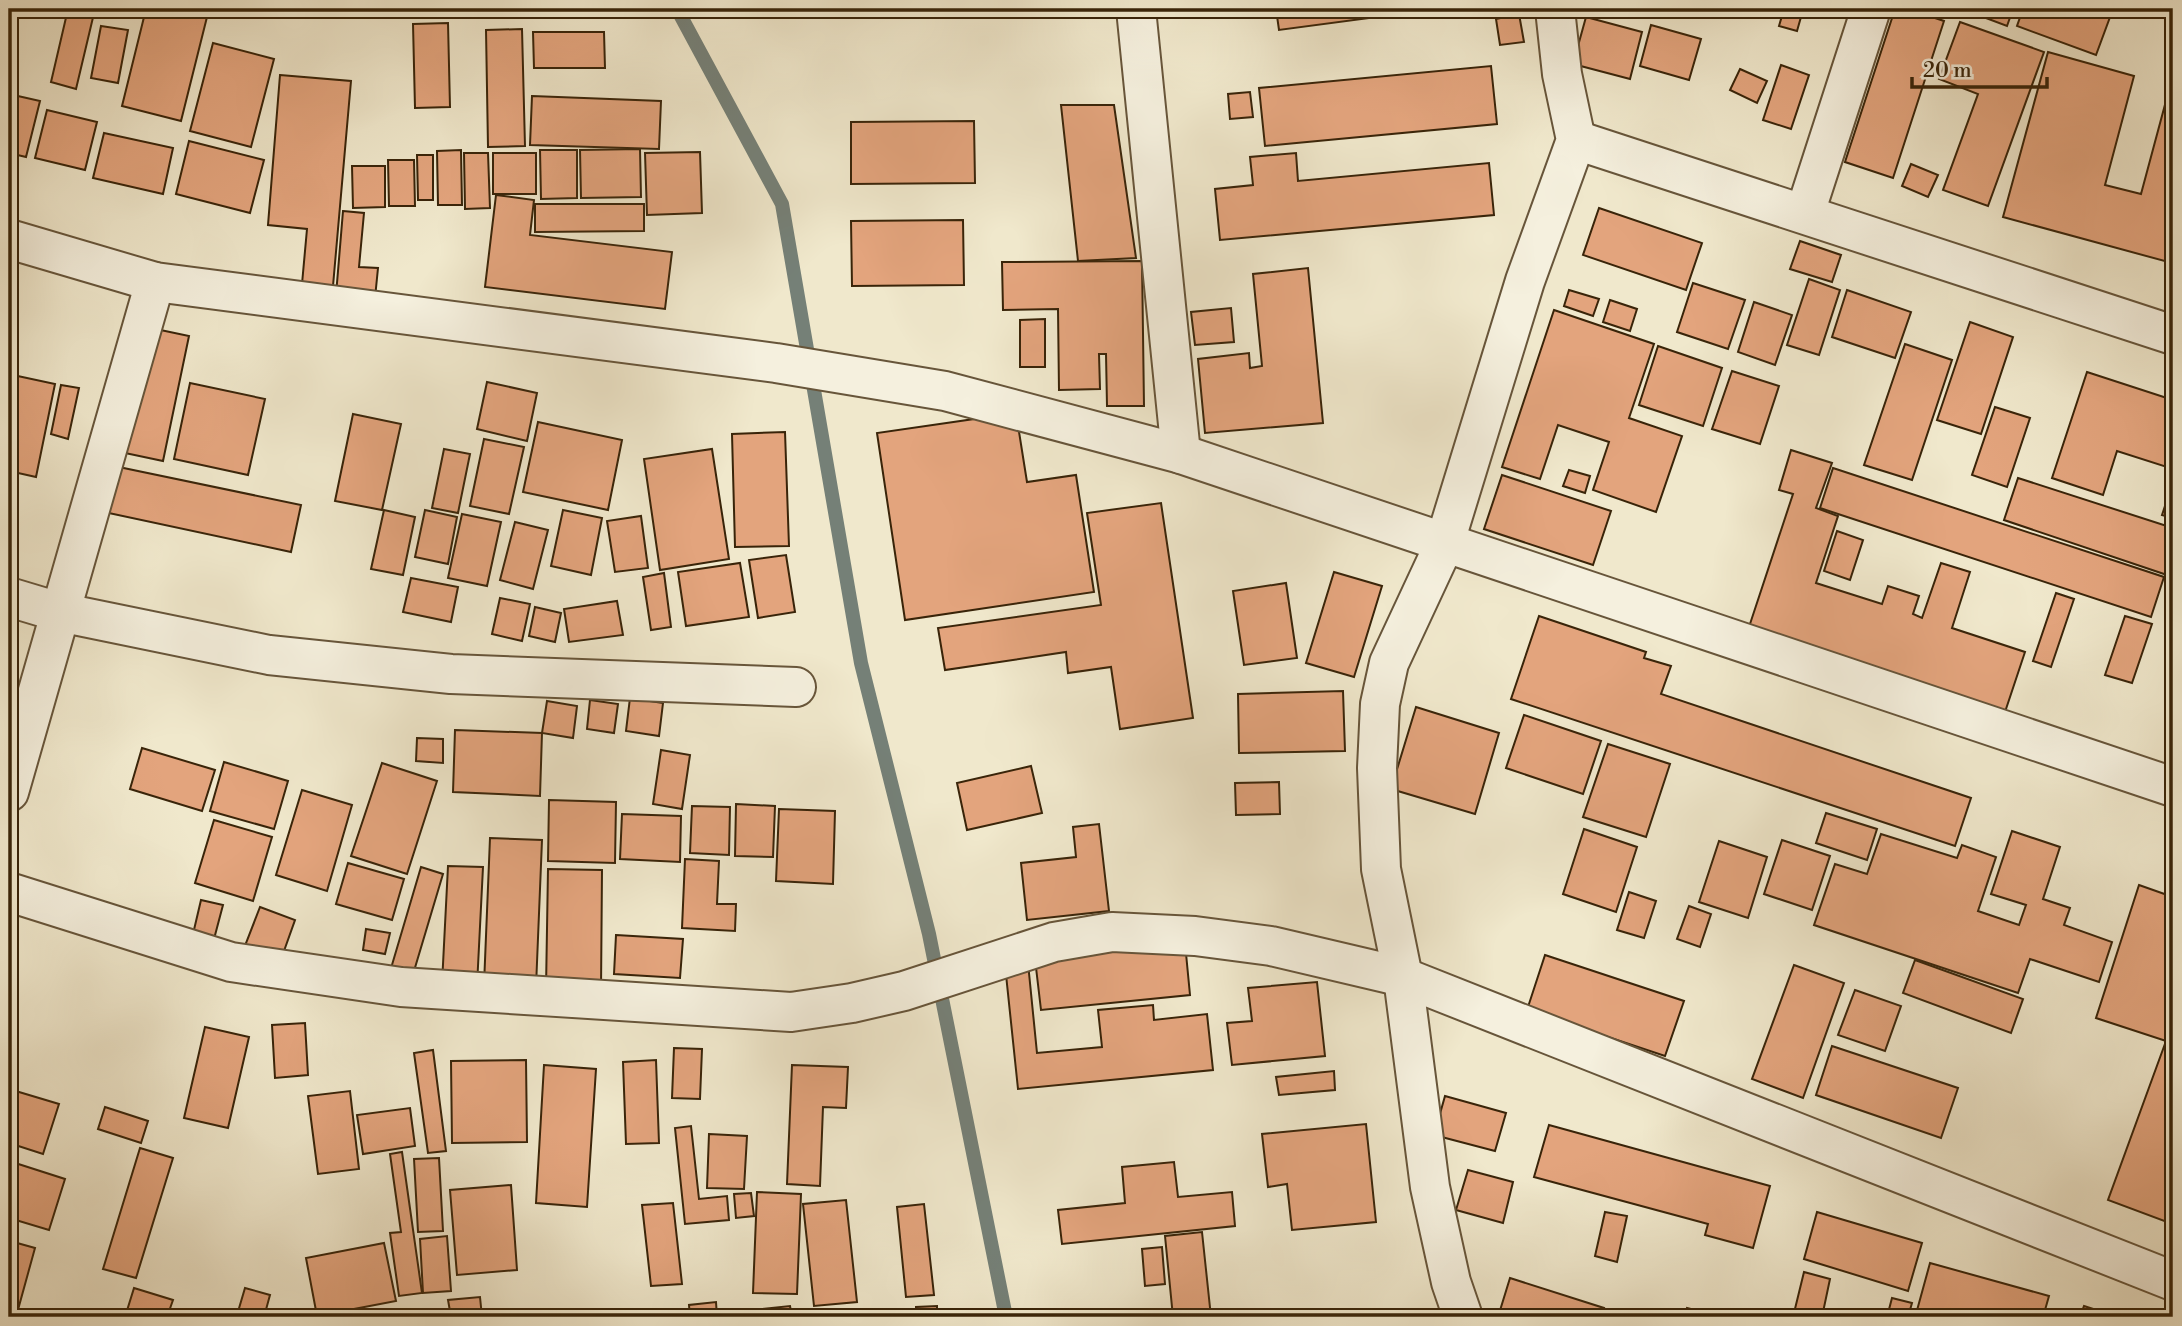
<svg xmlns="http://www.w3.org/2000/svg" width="2182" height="1326" viewBox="0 0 2182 1326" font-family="'Libre Bodoni',serif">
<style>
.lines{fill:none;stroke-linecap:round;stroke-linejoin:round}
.stream{stroke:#758077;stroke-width:14}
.building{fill:#e3a47d;stroke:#392409;stroke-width:2}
.street-casing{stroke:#67553a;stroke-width:42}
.street{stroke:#f5f0de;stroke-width:38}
</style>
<rect width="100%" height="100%" fill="#f0e8cc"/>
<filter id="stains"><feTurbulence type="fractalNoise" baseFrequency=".00286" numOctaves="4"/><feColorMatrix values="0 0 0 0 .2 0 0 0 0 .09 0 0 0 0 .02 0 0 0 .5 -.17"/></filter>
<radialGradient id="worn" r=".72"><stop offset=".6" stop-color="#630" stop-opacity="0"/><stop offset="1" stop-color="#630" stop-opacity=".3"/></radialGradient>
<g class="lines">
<polyline class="stream" points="677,9 782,204 861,663 929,934 1006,1317"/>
</g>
<g class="building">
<polygon points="68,9 95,9 76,89 51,82"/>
<polygon points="146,9 209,9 181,121 122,106"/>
<polygon points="1276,9 1437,9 1279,30"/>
<polygon points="1475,9 1510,9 1476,15"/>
<polygon points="1784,9 1803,10 1797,31 1779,26"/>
<polygon points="1895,9 1908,9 1944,21 1893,178 1845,162"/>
<polygon points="1962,9 2013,9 2007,26"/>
<polygon points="2023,9 2113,9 2096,55 2017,26"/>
<polygon points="1519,14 1524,42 1500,45 1496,19"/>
<polygon points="1586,17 1642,32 1630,79 1573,64"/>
<polygon points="1960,22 2044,52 1988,206 1943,190 1978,94 1939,79"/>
<polygon points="448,23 450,107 415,108 413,24"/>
<polygon points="1651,25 1701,39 1689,80 1640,66"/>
<polygon points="101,26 128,30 118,83 91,78"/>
<polygon points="522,29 525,146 488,147 486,30"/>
<polygon points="533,32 604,32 605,68 534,68"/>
<polygon points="213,43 274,59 251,147 190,131"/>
<polygon points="2048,52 2134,76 2105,185 2141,194 2170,86 2173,86 2172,263 2003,217"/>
<polygon points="1781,65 1809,75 1791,129 1763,120"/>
<polygon points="1491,66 1497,124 1265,146 1259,88"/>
<polygon points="1740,69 1767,81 1757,103 1730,90"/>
<polygon points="280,75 351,81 333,286 302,284 307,229 268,225"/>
<polygon points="1250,92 1253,117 1230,119 1228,94"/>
<polygon points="9,94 40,101 26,157 9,153"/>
<polygon points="532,96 661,101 659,149 530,145"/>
<polygon points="1061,105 1114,105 1136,258 1078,261"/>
<polygon points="47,110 97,122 85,170 35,158"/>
<polygon points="974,121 975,183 851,184 851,122"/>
<polygon points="104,133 173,148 163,194 93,178"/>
<polygon points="189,141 264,160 250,213 176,194"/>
<polygon points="640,149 641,197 581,198 580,150"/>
<polygon points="461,150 462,205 438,205 437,151"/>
<polygon points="540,150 577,150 577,198 541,199"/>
<polygon points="700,152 702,213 647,215 645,153"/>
<polygon points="464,153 488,153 490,208 465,209"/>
<rect x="493" y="153" width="43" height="41"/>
<polygon points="1296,153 1298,181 1489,163 1494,215 1220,240 1215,189 1253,185 1250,157"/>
<polygon points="417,155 433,155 433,200 418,200"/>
<polygon points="388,160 414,160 415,206 389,206"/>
<polygon points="1911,164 1938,175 1928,197 1902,186"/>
<polygon points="352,166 385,166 385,207 353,208"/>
<polygon points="496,195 534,200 530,235 672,252 665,309 485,287"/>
<polygon points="535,204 644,204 644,231 535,232"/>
<polygon points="1599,208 1702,243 1686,290 1583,255"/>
<polygon points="343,211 364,213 359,267 378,268 375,298 336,295"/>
<polygon points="963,220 964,285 852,286 851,221"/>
<polygon points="1800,241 1841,255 1832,282 1790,269"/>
<polygon points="1142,261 1144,406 1107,406 1106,354 1099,354 1100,389 1059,390 1058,309 1003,310 1002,262"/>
<polygon points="1308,268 1323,423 1205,433 1198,359 1249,353 1250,368 1262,366 1253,274"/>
<polygon points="1809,279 1840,290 1819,355 1787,345"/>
<polygon points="1693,283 1745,300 1728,349 1677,332"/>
<polygon points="1569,290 1599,299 1593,316 1564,306"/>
<polygon points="1847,290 1911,312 1895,358 1832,337"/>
<polygon points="1610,300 1637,309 1630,331 1603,322"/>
<polygon points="1754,302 1792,315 1775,365 1738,352"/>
<polygon points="1231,308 1234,342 1195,345 1191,312"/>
<polygon points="1554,310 1654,344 1629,418 1682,436 1656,512 1593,490 1609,442 1558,425 1540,479 1502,467"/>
<polygon points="1045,319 1045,367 1020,367 1020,320"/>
<polygon points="1970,322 2013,337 1981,434 1937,420"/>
<polygon points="151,328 189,336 163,461 125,453"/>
<polygon points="1905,344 1952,360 1912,480 1864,465"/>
<polygon points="1658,346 1722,368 1703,426 1639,405"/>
<polygon points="1732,371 1779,386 1760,444 1712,429"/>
<polygon points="2087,372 2173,400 2173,469 2117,451 2103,495 2052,478"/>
<polygon points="13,375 55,384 36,477 9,471 9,395"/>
<polygon points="487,382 537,393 527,441 477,429"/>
<polygon points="190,383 265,399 248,475 174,459"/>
<polygon points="61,385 79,388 68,439 51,434"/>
<polygon points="1995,407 2030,418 2007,487 1972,475"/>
<polygon points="1016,413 1027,482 1076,475 1094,592 905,620 877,433"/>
<polygon points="353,414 401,424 382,510 335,501"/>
<polygon points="538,422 622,440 608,510 523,492"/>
<polygon points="785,432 789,546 735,547 732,434"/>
<polygon points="484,439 524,447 509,514 470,506"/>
<polygon points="444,449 470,454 458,513 432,508"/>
<polygon points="712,449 729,559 660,570 644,459"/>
<polygon points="1791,450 1832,463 1816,508 1838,516 1816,583 1882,604 1888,586 1919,596 1913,614 1922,618 1941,563 1970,572 1952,628 2025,652 2004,715 1748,630 1793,494 1779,490"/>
<polygon points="114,466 301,505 291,552 104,512"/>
<polygon points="1833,468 2164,577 2151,617 1820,508"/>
<polygon points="1569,470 1590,476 1585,493 1563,486"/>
<polygon points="1502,475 1611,511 1593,565 1484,529"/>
<polygon points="2018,478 2173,528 2173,577 2004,520"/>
<polygon points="2173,482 2173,518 2162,515"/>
<polygon points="1161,503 1193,718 1120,729 1111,667 1068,673 1066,652 945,670 938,628 1101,605 1087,513"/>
<polygon points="384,510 415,517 403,575 371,569"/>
<polygon points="425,510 457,517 448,564 415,557"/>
<polygon points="563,510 602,518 591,575 551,566"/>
<polygon points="462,514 501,522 487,586 448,578"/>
<polygon points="641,516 648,568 615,572 607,521"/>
<polygon points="515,522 548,530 533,589 500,580"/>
<polygon points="1837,531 1863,540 1850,580 1824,571"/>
<polygon points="786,555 795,612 758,618 749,560"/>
<polygon points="740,563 749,617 686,626 678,572"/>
<polygon points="1334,572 1382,586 1354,677 1306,663"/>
<polygon points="664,573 671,627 651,630 643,577"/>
<polygon points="411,578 458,587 451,622 403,612"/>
<polygon points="1286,583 1297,658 1244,665 1233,591"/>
<polygon points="2056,593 2074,599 2051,667 2033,661"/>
<polygon points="500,598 530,604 522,641 492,634"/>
<polygon points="617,601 623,635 569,642 564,609"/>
<polygon points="535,607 561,613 555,642 529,636"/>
<polygon points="1539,616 1646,652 1644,658 1671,666 1661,694 1971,798 1955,846 1511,699"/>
<polygon points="2125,616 2152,624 2132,683 2105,675"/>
<polygon points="1343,691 1345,751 1239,753 1238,694"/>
<polygon points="630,698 663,703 659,736 626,731"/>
<polygon points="590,700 618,704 614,733 587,729"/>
<polygon points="547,701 577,706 573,738 542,733"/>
<polygon points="1416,707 1499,733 1475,814 1391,789"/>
<polygon points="1524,715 1601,741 1583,794 1506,768"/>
<polygon points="455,730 542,733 540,796 453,792"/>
<polygon points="417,738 443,739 443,763 416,761"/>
<polygon points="1608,744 1670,764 1646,837 1583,817"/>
<polygon points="142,748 215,770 202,811 130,789"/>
<polygon points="661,750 690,755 682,809 653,804"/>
<polygon points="224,762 288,781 274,829 210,811"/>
<polygon points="382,763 437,781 407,874 351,856"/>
<polygon points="1031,766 1042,813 967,830 957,783"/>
<polygon points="1279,782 1280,814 1236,815 1235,783"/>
<polygon points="302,790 352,805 327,891 276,875"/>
<polygon points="549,800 616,802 615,863 548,861"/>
<polygon points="736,804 775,806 773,857 735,856"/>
<polygon points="692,806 730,807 729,855 690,853"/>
<polygon points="779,809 835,811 833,884 776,881"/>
<polygon points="1826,813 1877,829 1867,860 1816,843"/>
<polygon points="622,814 681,816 680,862 620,859"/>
<polygon points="214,820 272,837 253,901 195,883"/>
<polygon points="1099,824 1109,911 1027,920 1021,863 1076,857 1073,827"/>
<polygon points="1584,829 1637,847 1616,912 1563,894"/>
<polygon points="2012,831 2060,847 2043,899 2070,908 2064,925 2112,942 2099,982 2030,959 2018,993 1814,925 1835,864 1867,874 1881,834 1957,858 1962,845 1996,857 1978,911 2019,925 2026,905 1991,894"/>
<polygon points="490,838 542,840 536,987 484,985"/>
<polygon points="1782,840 1830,856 1812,910 1764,894"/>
<polygon points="1719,841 1767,857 1748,918 1699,902"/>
<polygon points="685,859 719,861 717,904 736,904 735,931 682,928"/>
<polygon points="348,863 404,879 392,920 336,904"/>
<polygon points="448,866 483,867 477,986 442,984"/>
<polygon points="421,867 443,874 411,981 389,975"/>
<polygon points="548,869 602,870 601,990 546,989"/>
<polygon points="2139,885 2173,897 2173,1019 2166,1041 2096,1018"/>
<polygon points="1629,892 1656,901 1644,938 1617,930"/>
<polygon points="201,900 223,905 214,939 193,934"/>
<polygon points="1689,906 1711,914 1700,947 1677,939"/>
<polygon points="260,907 295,920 279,965 243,951"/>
<polygon points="366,929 390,933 385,954 363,950"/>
<polygon points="616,935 683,939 680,978 614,974"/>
<polygon points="1185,943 1190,995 1041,1010 1035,959"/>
<polygon points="1545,955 1684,1001 1665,1056 1527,1010"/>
<polygon points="1915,960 2023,999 2011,1033 1903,993"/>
<polygon points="1028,963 1037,1053 1102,1047 1098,1010 1153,1005 1154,1020 1207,1014 1213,1070 1018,1089 1005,965"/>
<polygon points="1794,965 1844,983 1803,1098 1752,1079"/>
<polygon points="1317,982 1325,1056 1232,1065 1227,1023 1252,1021 1248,988"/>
<polygon points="1855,990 1901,1006 1885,1051 1838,1035"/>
<polygon points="305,1023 308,1075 275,1078 272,1025"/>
<polygon points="205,1027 249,1037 228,1128 184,1118"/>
<polygon points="2166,1041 2173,1044 2173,1203 2167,1222 2108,1200"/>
<polygon points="1832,1046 1958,1088 1941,1138 1816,1095"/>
<polygon points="674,1048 702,1049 700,1099 672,1098"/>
<polygon points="433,1050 446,1151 428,1153 414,1053"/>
<polygon points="526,1060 527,1142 452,1143 451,1061"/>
<polygon points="656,1060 659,1143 626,1144 623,1062"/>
<polygon points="544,1065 596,1069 587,1207 536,1203"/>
<polygon points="792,1065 848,1067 846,1108 823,1107 820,1186 787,1184"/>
<polygon points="1334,1071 1335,1090 1279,1095 1276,1077"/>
<polygon points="9,1089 59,1104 43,1154 9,1143"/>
<polygon points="350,1091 359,1169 318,1174 308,1096"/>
<polygon points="1445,1096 1506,1113 1495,1151 1434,1135"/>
<polygon points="105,1107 148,1121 141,1143 98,1129"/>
<polygon points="410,1108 415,1146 363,1154 357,1115"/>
<polygon points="1366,1124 1376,1222 1292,1230 1287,1184 1268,1187 1262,1134"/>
<polygon points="1549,1125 1770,1186 1753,1248 1705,1235 1708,1224 1534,1177"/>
<polygon points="691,1126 699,1199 727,1196 729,1220 685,1224 675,1128"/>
<polygon points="709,1134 747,1136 744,1189 707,1188"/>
<polygon points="140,1148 173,1158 136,1278 103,1269"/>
<polygon points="402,1152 422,1293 399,1296 390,1233 401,1232 390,1154"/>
<polygon points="439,1158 443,1231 418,1232 414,1159"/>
<polygon points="9,1161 65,1179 49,1230 9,1218"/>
<polygon points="1174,1162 1178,1197 1232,1192 1235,1226 1062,1244 1058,1210 1125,1203 1122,1167"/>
<polygon points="1468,1170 1513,1182 1503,1223 1456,1210"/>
<polygon points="511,1185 517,1270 457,1275 450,1190"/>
<polygon points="757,1192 801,1194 797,1294 753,1293"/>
<polygon points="751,1193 754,1216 736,1218 734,1194"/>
<polygon points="846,1200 857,1302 814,1306 803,1204"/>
<polygon points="673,1203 682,1284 651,1286 642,1205"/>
<polygon points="924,1204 934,1295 906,1297 897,1207"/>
<polygon points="1605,1212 1627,1216 1617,1262 1595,1256"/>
<polygon points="1817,1212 1922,1243 1908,1291 1804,1259"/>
<polygon points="1202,1232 1211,1317 1173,1317 1165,1236"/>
<polygon points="447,1236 451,1291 423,1293 420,1239"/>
<polygon points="10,1241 35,1248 16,1317 9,1317"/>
<polygon points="384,1243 396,1301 317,1316 306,1258"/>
<polygon points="1162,1247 1165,1284 1145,1286 1142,1249"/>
<polygon points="1930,1263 2049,1296 2043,1317 1928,1317 1916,1314"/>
<polygon points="1804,1272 1830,1279 1822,1317 1793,1317"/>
<polygon points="1510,1278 1604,1308 1601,1317 1498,1317"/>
<polygon points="134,1288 173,1300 167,1317 125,1317"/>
<polygon points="245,1288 270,1295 264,1317 237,1315"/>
<polygon points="480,1297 482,1317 451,1317 448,1300"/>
<polygon points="1892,1298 1912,1303 1908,1317 1887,1317"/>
<polygon points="716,1302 717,1317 690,1317 689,1305"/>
<polygon points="790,1306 792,1317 724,1317 723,1313"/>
<polygon points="937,1306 937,1317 916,1317 916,1307"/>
<polygon points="2084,1306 2118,1317 2080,1317"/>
<polygon points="1687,1308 1722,1317 1685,1317"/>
</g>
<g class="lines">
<defs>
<g id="street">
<polyline points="1136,9 1181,454"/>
<polyline points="1576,140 2173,335"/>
<polyline points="1805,213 1871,9"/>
<polyline points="9,239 155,282 776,363 945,391 1181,454 2173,787"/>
<polyline points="9,597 59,612 269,655 451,674 796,687"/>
<polyline points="9,792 155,282"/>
<polyline points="9,892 231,962 401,987 791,1012 852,1003 904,991 1054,942 1112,932 1195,936 1271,946 1403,977 2173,1281"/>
<polyline points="1463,1317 1451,1282 1430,1187 1403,977 1381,869 1377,768 1380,704 1389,663 1444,545 1525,281 1576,140 1562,74 1555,9"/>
</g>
</defs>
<use href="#street" class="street-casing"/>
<use href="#street" class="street"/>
</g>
<rect width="2182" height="1326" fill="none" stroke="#f0e8cc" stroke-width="35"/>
<rect x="10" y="10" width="2161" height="1305" fill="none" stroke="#392409" stroke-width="3.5"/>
<rect x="18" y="18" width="2147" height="1291" fill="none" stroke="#392409" stroke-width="2"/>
<path d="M1912 77v10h135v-10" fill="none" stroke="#392409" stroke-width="3.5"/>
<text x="1923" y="77" font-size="21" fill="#392409" stroke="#f5f0de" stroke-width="5" paint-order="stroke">20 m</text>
<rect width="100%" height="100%" filter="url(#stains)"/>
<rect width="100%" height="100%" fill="url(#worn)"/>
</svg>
